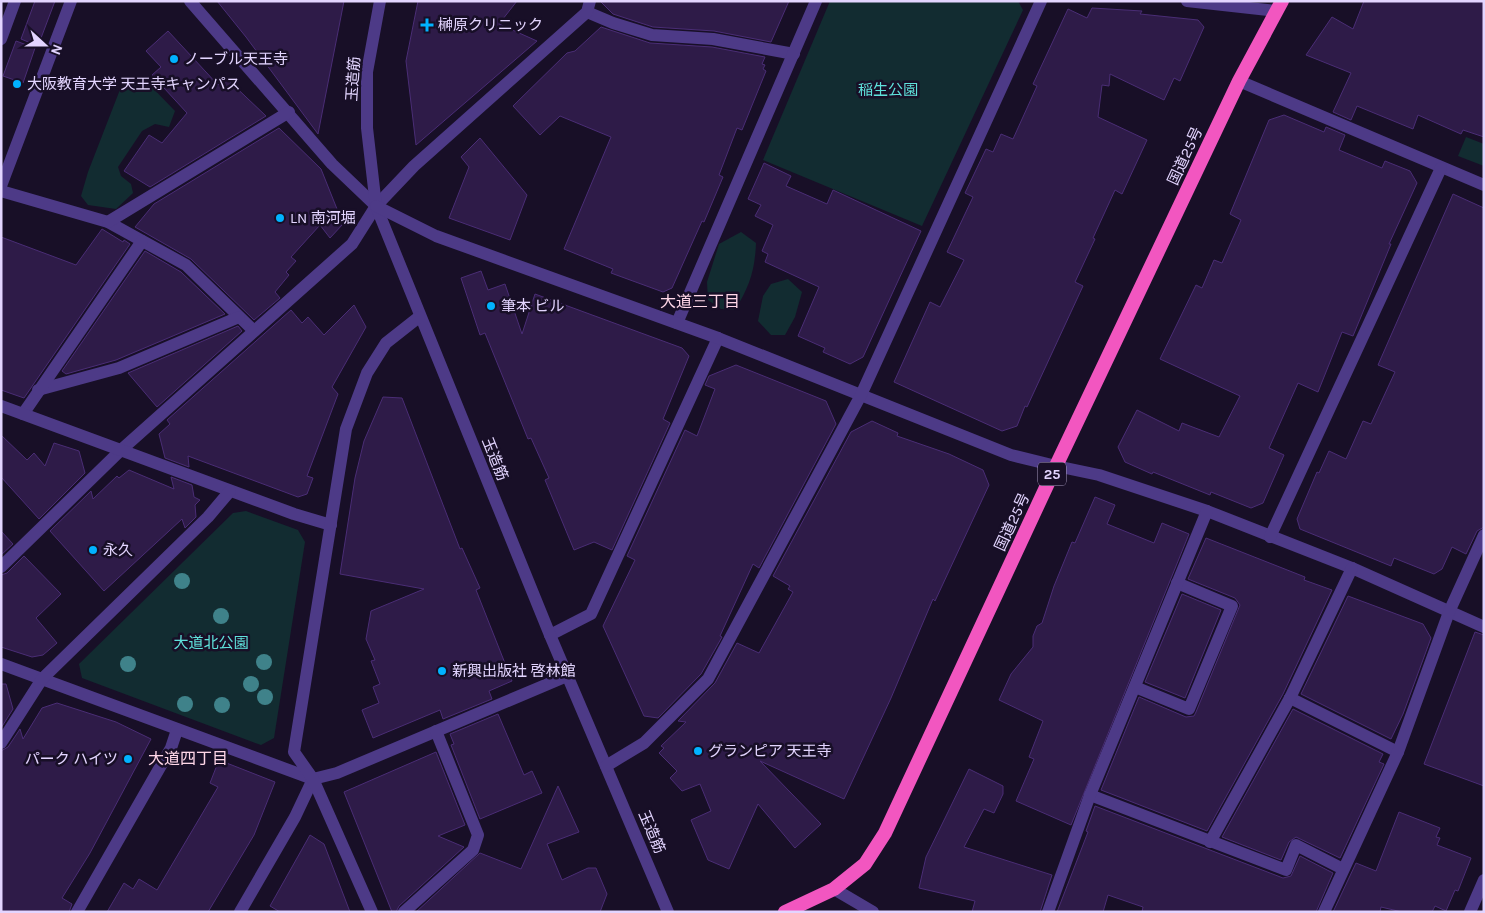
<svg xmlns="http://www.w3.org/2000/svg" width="1485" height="913" viewBox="0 0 1485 913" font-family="Karla,'Noto Sans JP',sans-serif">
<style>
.green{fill:#122c31}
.building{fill:#2e1b48;stroke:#4a2d75}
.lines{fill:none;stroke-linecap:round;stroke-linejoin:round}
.service{stroke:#4d3a87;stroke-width:12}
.minor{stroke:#4d3a87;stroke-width:12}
.tertiary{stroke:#4d3a87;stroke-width:12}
.trunk{stroke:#f256c0;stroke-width:14}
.tree{fill:#3f828a}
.poi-dot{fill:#01b2ff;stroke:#180f27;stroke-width:2}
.labels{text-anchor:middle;stroke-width:5;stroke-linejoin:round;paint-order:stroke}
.shield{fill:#180f27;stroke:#a69abe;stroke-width:1}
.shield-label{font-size:14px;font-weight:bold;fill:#e3d5ff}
.poi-label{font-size:15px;fill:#e3d5ff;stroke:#180f27;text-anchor:start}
.street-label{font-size:15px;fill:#e3d5ff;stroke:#180f27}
.park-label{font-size:15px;fill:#5fe1db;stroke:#180f27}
.neighbourhood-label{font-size:16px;fill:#ffd7e8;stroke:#180f27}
</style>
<rect width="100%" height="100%" fill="#180f27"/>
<g class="green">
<polygon points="830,1 1018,1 1023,10 922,226 763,160"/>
<polygon points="132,77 144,79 175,111 169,127 155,124 142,131 118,167 121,176 131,184 133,193 116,209 88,205 81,196 88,172 121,87"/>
<polygon points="1466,137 1484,144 1484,166 1458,156"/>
<path d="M741,232L756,243C755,271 749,287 735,310L721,309L708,300L707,282L719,244Z"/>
<polygon points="788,279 802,292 795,317 785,335 771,335 758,321 763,296 771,284"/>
<polygon points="246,511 298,530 305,542 274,738 261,745 82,678 79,664 233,513"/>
</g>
<g class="building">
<polygon points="35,1 55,1 38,46 21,39"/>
<polygon points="217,1 344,1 318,134 246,37"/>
<polygon points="418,1 517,1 499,24 537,41 416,145 406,61"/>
<polygon points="600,1 789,1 771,42 714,31 653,27 613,14"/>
<polygon points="1364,1 1484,1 1484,137 1463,130 1461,134 1418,115 1413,129 1357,106 1351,120 1333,112 1351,73 1306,55 1332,17 1353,29"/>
<polygon points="1092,8 1142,11 1140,14 1198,20 1204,27 1180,81 1174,78 1164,100 1110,74 1109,86 1102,85 1098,117 1147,140 1122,194 1115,190 1093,238 1095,239 1075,282 1083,286 1027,407 1025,406 1017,426 1002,431 894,382 930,302 940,307 964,260 947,252 973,197 965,193 986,149 993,152 1001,134 1013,139 1037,86 1033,84 1068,9 1087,18"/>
<polygon points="601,27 650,43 712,47 765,57 762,64 765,65 763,69 766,71 742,130 737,128 719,175 723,177 704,222 702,221 672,288 663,292 611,273 613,269 564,249 611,137 560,116 540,135 513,106 567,53 575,51"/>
<polygon points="168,31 218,85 226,78 266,116 150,187 124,171 149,135 162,143 187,113 152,75 161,67 146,51"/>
<polygon points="16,41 35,48 23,83 3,76"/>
<polygon points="1284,115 1324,132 1326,127 1345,135 1339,150 1382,168 1385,161 1410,171 1417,183 1389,244 1391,244 1353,336 1342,332 1318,392 1298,383 1269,448 1284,455 1263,503 1251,508 1211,492 1210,495 1153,472 1152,474 1125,462 1118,447 1137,410 1179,431 1182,423 1219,437 1240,396 1160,359 1196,285 1202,288 1214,260 1222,263 1241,220 1230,214 1269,120"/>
<polygon points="279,128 321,169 343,224 330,238 320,225 291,257 296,261 286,272 289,275 275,292 280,298 254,320 191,259 135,227 154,204"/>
<polygon points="480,138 527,195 510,240 449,218 469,167 461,157"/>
<polygon points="764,163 791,176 786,186 827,204 833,190 921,231 863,357 850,364 823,352 825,348 798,336 819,287 765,262 768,254 762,251 773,225 755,216 761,205 748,199"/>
<polygon points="1453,194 1484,208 1484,527 1477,531 1466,554 1452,547 1442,569 1434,574 1394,558 1391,566 1300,529 1297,519 1317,472 1319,473 1329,451 1346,459 1363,421 1371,424 1395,372 1378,365"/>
<polygon points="102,229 123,242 124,240 130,244 24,398 1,390 1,237 76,265"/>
<polygon points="145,251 181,272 225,314 116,360 66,374 62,371"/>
<polygon points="481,271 488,290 505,284 522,334 535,294 682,348 689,356 663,419 670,423 612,550 594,542 574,550 545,480 549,478 531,438 528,439 485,333 480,335 461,278"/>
<polygon points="354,305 366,327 332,387 338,394 307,476 313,478 307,494 298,497 188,456 189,467 165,458 159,434 170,424 167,420 291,310 302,323 308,317 324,335"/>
<polygon points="238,326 242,331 157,407 128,373"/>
<polygon points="736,365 826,401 836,424 759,568 753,564 720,636 722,637 701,674 658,718 644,716 603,626 635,560 627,556 685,430 697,436 715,389 705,385 709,376"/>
<polygon points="383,397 402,398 460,549 462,548 480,588 476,590 512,681 489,691 492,699 443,719 440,710 373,738 362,710 379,703 373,687 380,684 371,661 375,660 366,639 371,611 424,589 340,574 355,478 364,441"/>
<polygon points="872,421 898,433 897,436 949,454 983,470 989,485 935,601 933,599 891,698 844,799 760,761 821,824 795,848 758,804 729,869 708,860 691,820 711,811 700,784 682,791 670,778 677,771 659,753 664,748 661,746 686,722 678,721 715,683 737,643 759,653 793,592 788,589 790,586 773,576 851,432"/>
<polygon points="1,435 27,460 34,453 45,466 54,443 79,451 85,473 39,519 1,477"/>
<polygon points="129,470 174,489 171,477 192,485 194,497 200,500 195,505 196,517 185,528 182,519 104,591 50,531 91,491 93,499 117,476 119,478"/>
<polygon points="1095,497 1115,505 1107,524 1154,543 1162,523 1189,534 1071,825 1016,801 1034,759 1029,757 1043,721 999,700 1011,674 1033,647 1033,636 1037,626 1042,623 1054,586 1072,542 1075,543"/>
<polygon points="1,531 13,544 1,555"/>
<polygon points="1206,538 1305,577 1304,580 1332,590 1283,694 1207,831 1101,790 1139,697 1186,717 1194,716 1196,712 1240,605 1235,598 1188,579"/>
<polygon points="24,556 61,594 36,618 57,643 43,655 32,657 1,647 1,575 7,573"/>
<polygon points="1182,594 1221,610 1185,698 1145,682"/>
<polygon points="1348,596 1423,624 1431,638 1403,714 1391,739 1301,694"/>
<polygon points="1475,632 1484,635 1484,786 1424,764"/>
<polygon points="1,684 6,684 13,709 1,728"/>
<polygon points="57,703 116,722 151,739 90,853 62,898 72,904 69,912 1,912 1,751 8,747 20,729 23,739 42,708"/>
<polygon points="1293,709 1383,754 1379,762 1384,764 1340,858 1296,837 1289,842 1281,860 1222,837"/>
<polygon points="498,714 524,775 532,771 542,793 480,819 451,745 454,744 450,734"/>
<polygon points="436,752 465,825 438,836 464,847 399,906 396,912 392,912 344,792"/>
<polygon points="219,760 275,782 254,835 208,912 107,912 124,883 133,889 139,879 157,890 218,787 210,783"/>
<polygon points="969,769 1003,786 1003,794 994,813 984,809 964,847 1052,875 1040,912 972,912 975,901 919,888 926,857"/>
<polygon points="558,786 579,832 547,844 562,880 588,868 596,868 607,894 600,912 416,912 480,853 521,869"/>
<polygon points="1095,806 1283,878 1291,876 1300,856 1333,873 1316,912 1142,912 1143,907 1108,895 1103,912 1057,912 1088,832 1086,831"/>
<polygon points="1399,812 1440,828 1436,837 1440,838 1437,845 1471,858 1458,891 1455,890 1446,911 1435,906 1432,912 1402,912 1381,907 1380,912 1333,912 1356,863 1376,871"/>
<polygon points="310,835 324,844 350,912 280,912 270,906"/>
</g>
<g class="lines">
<polyline class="service" points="1,39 15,1"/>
<g class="minor">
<polyline points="190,1 332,164 376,206"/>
<polyline points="1187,1 1276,11"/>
<polyline points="587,12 613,23 652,35 713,39 794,54"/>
<polyline points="1239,81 1484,185"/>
<polyline points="1,186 71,1"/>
<polyline points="1,191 108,222 186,265 254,331"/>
<polyline points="108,222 289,112"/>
<polyline points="677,323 816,1"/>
<polyline points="38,390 119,368 239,317"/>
<polyline points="23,414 142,241"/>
<polyline points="1056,466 1099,475 1207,511 1352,568 1484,627"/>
<polyline points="1,567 121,450 352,244 376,206 414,166 587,12 590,1"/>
<polyline points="550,635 591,614 718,338"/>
<polyline points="1,664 313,779 337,773 567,676"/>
<polyline points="1135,687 1189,709 1232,606 1177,583"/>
<polyline points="1290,698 1398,752"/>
<polyline points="1090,795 1286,870 1296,845 1343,869"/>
<polyline points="1210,842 1290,698 1352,568"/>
<polyline points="77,912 171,748 177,730"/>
<polyline points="240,912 295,817 313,779"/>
<polyline points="404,912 473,850 478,835 436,731"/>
<polyline points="1048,912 1090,795 1207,511"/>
<polyline points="1470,912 1484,880"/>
</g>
<g class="tertiary">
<polyline points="380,1 367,72 367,128 376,206 550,635 668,912"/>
<polyline points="376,206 436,236 718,338 1011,455 1056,466"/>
<polyline points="1,406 294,514 331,525"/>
<polyline points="1270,537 1441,168"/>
<polyline points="1,743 42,679 208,517 230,491"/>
<polyline points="606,766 644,743 708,679 861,395 1041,1"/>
<polyline points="834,889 873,912"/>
<polyline points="372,912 313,779 294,752 346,429 367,373 386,343 419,317"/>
<polyline points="1324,912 1398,752 1449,612 1484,535"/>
</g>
<polyline class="trunk" points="785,912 834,889 865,864 885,833 1056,466 1239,81 1282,1"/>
</g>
<g class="tree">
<circle cx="182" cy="581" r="8"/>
<circle cx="221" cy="616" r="8"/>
<circle cx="264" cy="662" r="8"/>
<circle cx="128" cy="664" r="8"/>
<circle cx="251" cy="684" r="8"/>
<circle cx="265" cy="697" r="8"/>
<circle cx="185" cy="704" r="8"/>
<circle cx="222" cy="705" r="8"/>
</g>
<g class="poi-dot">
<path d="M424.5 17.5h5v5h5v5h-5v5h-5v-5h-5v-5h5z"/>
<circle cx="174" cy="59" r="5"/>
<circle cx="17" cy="84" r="5"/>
<circle cx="280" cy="218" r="5"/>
<circle cx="491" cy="306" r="5"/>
<circle cx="93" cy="550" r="5"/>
<circle cx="442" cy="671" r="5"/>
<circle cx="698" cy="751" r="5"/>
<circle cx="128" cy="759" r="5"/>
</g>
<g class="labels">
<rect class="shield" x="1038" y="462.5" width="28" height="23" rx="4"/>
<g class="shield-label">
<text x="1052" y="479">25</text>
</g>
<g class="poi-label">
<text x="438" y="30">榊原クリニック</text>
<text x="184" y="64">ノーブル天王寺</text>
<text x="27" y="89">大阪教育大学 天王寺キャンパス</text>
<text x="290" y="223">LN 南河堀</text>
<text x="501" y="311">筆本 ビル</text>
<text x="103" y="555">永久</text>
<text x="452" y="676">新興出版社 啓林館</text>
<text x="708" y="756">グランピア 天王寺</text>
<text x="118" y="764" text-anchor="end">パーク ハイツ</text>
</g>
<g class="street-label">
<text transform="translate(353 79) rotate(-86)" y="5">玉造筋</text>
<text transform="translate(1185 156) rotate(-65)" y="5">国道25号</text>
<text transform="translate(495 459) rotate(68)" y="5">玉造筋</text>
<text transform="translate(1012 522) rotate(-65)" y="5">国道25号</text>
<text transform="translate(652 832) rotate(67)" y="5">玉造筋</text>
</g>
<g class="park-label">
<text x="888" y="95">稲生公園</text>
<text x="211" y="648">大道北公園</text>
</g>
<g class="neighbourhood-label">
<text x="700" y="307">大道三丁目</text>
<text x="188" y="764">大道四丁目</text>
</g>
</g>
<rect width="1485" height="913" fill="none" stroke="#e3d5ff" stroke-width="5"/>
<g transform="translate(45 45) rotate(111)" stroke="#180f27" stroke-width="4" paint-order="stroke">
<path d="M0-4L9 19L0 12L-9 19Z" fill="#e3d5ff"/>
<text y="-8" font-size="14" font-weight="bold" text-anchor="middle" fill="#e3d5ff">N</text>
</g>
</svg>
